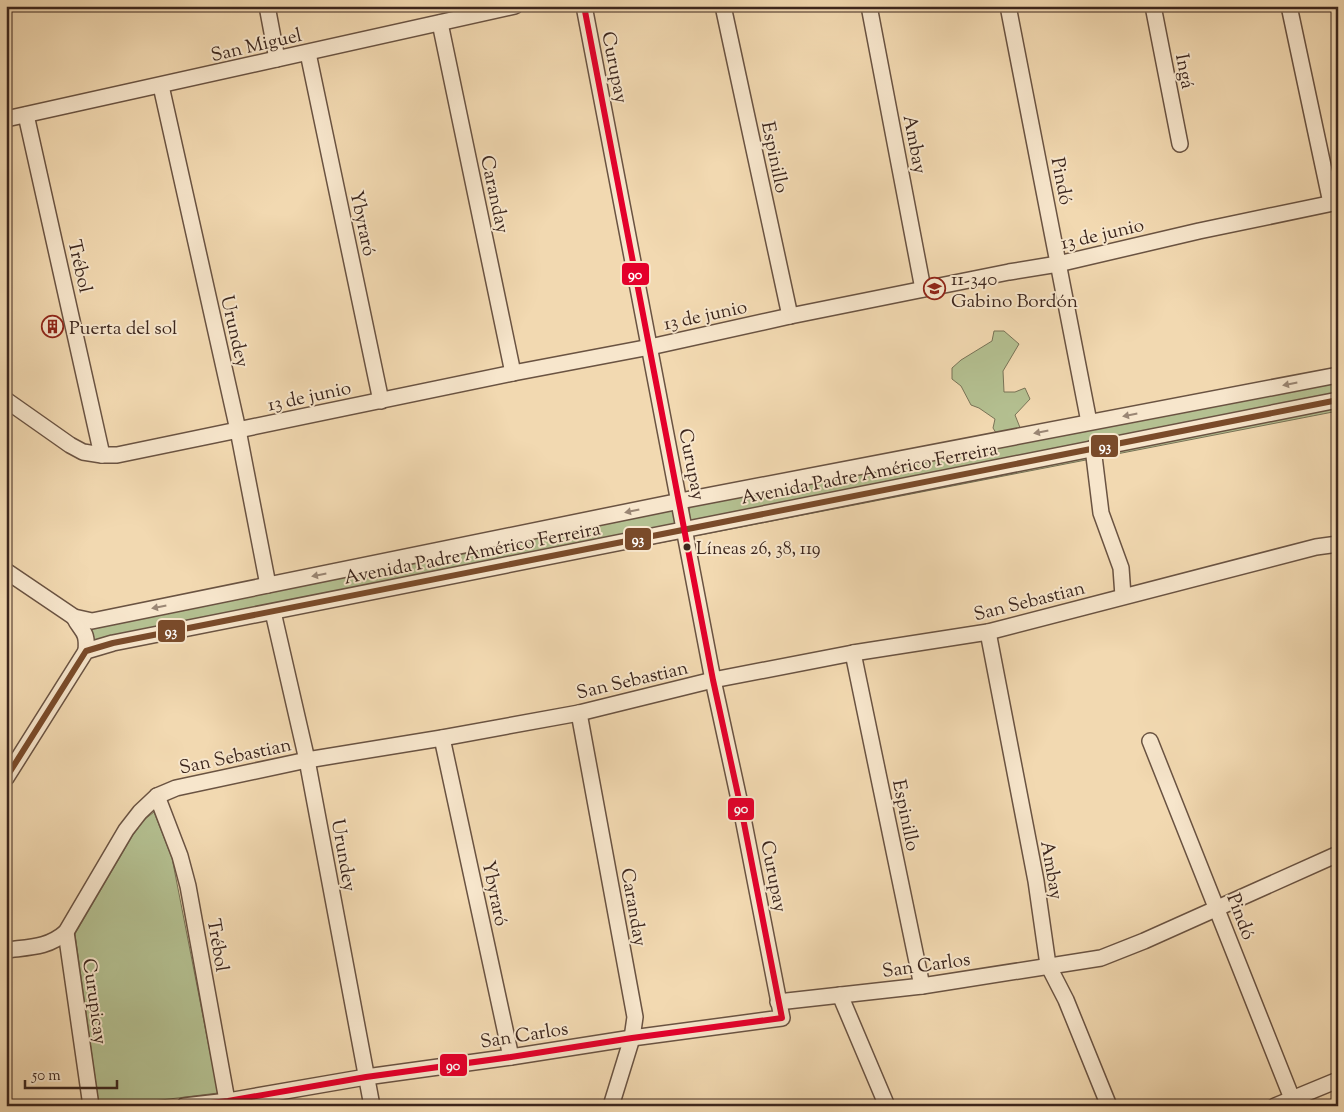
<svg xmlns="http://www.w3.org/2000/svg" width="1344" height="1112" viewBox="0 0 1344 1112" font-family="'Sorts Mill Goudy',serif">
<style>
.green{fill:#b4c091;stroke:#787357}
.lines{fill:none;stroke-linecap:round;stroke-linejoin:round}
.minor-casing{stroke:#6a5342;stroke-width:18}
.minor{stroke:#f7e6cc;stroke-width:15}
.bus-1-casing{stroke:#f7e6cc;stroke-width:10}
.bus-2-casing{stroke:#f7e6cc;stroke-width:10}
.bus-1{stroke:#7a4b2a;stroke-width:6}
.bus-2{stroke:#e4002b;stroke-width:6}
.oneway{fill:#9a8674}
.bus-dot{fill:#3c261d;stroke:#f7e6cc;stroke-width:2}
.labels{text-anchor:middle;stroke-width:4;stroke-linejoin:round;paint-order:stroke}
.bus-label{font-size:18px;fill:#3c261d;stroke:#f7e6cc;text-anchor:start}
.street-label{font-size:19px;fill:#3c261d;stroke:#f7e6cc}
.poi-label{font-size:19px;fill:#3c261d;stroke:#f7e6cc;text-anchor:start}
.line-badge{stroke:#f7e6cc;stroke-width:2}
.badge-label{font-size:14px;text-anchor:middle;font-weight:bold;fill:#fff}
</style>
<rect width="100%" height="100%" fill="#f2d9b1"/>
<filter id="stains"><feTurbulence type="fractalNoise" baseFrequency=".004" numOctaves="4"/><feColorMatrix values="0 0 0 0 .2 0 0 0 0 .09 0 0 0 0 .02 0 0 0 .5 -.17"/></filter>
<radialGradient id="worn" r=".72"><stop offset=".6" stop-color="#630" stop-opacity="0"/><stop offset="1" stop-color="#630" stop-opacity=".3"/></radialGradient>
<g class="green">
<path d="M994,331H1004L1019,344L1003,371L1004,392H1015L1025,388L1030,399L1015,415L1023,435L1338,378V411L700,535C689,532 685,513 692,504L998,436L993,428L995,419L979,408L971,405L961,386L952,379V368L961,360L992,341Z"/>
<polygon points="673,508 680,539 99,650 95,649 88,626"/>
<polygon points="154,812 172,858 218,1093 112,1106 99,1106 75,934 133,835 144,820"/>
</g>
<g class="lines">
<defs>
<g id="minor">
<polyline points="267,6 277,59"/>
<polyline points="723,6 790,316"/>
<polyline points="869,6 923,289"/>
<polyline points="1008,6 1089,422"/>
<polyline points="1153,6 1180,144"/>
<polyline points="1289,6 1331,203"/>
<polyline points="440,23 513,373"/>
<polyline points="308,53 381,401"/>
<polyline points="161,86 238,430 268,585"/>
<polyline points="26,115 102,455"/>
<polyline points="6,119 515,6"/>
<polyline points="6,400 70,445 83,452 102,455 117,455 513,373 650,347 790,316 1009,272 1058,264 1199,231 1338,202"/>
<polyline points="1093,448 1101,513 1121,568 1123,596"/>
<polyline points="6,571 74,617 92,621 680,501 1338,375"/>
<polyline points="273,612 307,760 372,1106"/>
<path d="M74,617C81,632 88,630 86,651"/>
<polyline points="988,632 1036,881 1048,965 1066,1000 1109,1106"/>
<polyline points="853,653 922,986"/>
<polyline points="579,713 635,1017 632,1038 611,1106"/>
<polyline points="442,738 511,1057"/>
<polyline points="1150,741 1295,1106"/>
<polyline points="6,778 86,651 113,643 1338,400"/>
<polyline points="157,796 180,856 188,886 228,1106"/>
<polyline points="66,932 91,1106"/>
<path d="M6,950C29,947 48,948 66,932L126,830L140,812L157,796L176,788L307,760L442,738L579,713L713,680L853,653L988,632L1316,547L1338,544"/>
<polyline points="840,995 887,1106"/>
<polyline points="778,1002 922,986 1101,958 1144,941 1338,854"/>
<polyline points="184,1106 228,1101 366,1077 511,1057 632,1038 782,1018 742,813 713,680 584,6"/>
<polyline points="1275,1106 1338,1080"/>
</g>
</defs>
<use href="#minor" class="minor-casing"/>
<use href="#minor" class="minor"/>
<defs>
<polyline id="bus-1" points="6,778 86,651 113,643 1338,400"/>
<polyline id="bus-2" points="184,1106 228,1101 366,1077 511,1057 632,1038 782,1018 742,813 713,680 584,6"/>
</defs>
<use href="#bus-1" class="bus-1-casing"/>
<use href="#bus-2" class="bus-2-casing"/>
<use href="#bus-1" class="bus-1"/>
<use href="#bus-2" class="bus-2"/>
</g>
<defs><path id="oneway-solid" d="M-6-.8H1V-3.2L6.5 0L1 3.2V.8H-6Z" transform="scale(1.25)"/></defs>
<g class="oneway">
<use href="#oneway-solid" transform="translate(1290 384) rotate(169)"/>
<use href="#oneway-solid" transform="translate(1130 415) rotate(169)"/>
<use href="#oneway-solid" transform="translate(1041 432) rotate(169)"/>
<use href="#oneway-solid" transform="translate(632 511) rotate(168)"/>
<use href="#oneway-solid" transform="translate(319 575) rotate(169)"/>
<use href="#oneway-solid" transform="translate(159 607) rotate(169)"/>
</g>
<defs>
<symbol id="school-ring" viewBox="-11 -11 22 22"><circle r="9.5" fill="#f7e6cc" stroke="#8f2418" stroke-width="1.5"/><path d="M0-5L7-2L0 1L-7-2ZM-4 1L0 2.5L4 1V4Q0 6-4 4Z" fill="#8f2418"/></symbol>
<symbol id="building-ring" viewBox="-11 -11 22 22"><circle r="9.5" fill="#f7e6cc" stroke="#8f2418" stroke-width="1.5"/><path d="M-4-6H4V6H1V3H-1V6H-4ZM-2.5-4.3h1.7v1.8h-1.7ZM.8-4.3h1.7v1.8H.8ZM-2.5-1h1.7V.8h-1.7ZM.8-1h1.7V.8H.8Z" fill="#8f2418"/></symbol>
</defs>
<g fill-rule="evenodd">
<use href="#school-ring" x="922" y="276" width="25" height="25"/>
<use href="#building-ring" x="40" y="314" width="25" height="25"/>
</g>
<circle class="bus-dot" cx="687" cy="547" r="4.5"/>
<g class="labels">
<g class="bus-label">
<text x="696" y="554">Líneas 26, 38, 119</text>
</g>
<g class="street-label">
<text transform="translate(256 44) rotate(-13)" y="7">San Miguel</text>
<text transform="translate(616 67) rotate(79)" y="7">Curupay</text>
<text transform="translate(1186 71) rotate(79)" y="7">Ingá</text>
<text transform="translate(916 144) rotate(79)" y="7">Ambay</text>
<text transform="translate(776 157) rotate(78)" y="7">Espinillo</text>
<text transform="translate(1063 181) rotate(79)" y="7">Pindó</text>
<text transform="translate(496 194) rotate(78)" y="7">Caranday</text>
<text transform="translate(364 223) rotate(78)" y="7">Ybyraró</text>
<text transform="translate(1102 233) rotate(-13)" y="7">13 de junio</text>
<text transform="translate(81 266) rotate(77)" y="7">Trébol</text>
<text transform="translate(705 314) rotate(-12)" y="7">13 de junio</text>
<text transform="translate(236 331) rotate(77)" y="7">Urundey</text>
<text transform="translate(309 395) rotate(-12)" y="7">13 de junio</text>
<text transform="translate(693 464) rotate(79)" y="7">Curupay</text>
<text transform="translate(869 472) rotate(-11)" y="7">Avenida Padre Américo Ferreira</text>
<text transform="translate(472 552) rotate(-11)" y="7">Avenida Padre Américo Ferreira</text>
<text transform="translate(1029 600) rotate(-14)" y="7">San Sebastian</text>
<text transform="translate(632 679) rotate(-13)" y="7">San Sebastian</text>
<text transform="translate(235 755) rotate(-12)" y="7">San Sebastian</text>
<text transform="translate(907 815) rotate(78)" y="7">Espinillo</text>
<text transform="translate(345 855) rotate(80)" y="7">Urundey</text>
<text transform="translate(1053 870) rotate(80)" y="7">Ambay</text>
<text transform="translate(775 876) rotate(79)" y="7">Curupay</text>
<text transform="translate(496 893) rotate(78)" y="7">Ybyraró</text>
<text transform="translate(635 907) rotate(80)" y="7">Caranday</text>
<text transform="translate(1242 916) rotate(69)" y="7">Pindó</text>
<text transform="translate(219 945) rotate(80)" y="7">Trébol</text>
<text transform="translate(926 964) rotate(-8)" y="7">San Carlos</text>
<text transform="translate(96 1001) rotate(82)" y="7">Curupicay</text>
<text transform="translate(524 1034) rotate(-9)" y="7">San Carlos</text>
</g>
<g class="poi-label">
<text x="951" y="285">11-340<tspan x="951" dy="22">Gabino Bordón</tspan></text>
<text x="69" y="334">Puerta del sol</text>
</g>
</g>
<g class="line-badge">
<rect x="621" y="262" width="29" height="24" rx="5" fill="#e4002b"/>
<rect x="1090" y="434" width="29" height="24" rx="5" fill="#7a4b2a"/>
<rect x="624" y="527" width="28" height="24" rx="5" fill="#7a4b2a"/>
<rect x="157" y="619" width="29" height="24" rx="5" fill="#7a4b2a"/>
<rect x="727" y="797" width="28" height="24" rx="5" fill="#e4002b"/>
<rect x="439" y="1053" width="29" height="24" rx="5" fill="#e4002b"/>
</g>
<g class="badge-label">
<text x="635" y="279">90</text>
<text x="1105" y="451">93</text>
<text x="638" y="544">93</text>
<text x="171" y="636">93</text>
<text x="741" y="813">90</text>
<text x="453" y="1070">90</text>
</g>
<rect width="1344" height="1112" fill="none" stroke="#f2d9b1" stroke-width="25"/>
<rect x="8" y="8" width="1329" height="1097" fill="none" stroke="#3c261d" stroke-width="2.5"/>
<rect x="12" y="12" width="1319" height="1087" fill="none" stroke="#3c261d"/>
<path d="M25 1080v8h92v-8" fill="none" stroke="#3c261d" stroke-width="2.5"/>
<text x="32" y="1080" font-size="15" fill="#3c261d" stroke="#f7e6cc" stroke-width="4" paint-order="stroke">50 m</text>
<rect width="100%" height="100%" filter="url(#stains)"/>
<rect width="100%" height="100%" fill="url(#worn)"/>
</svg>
